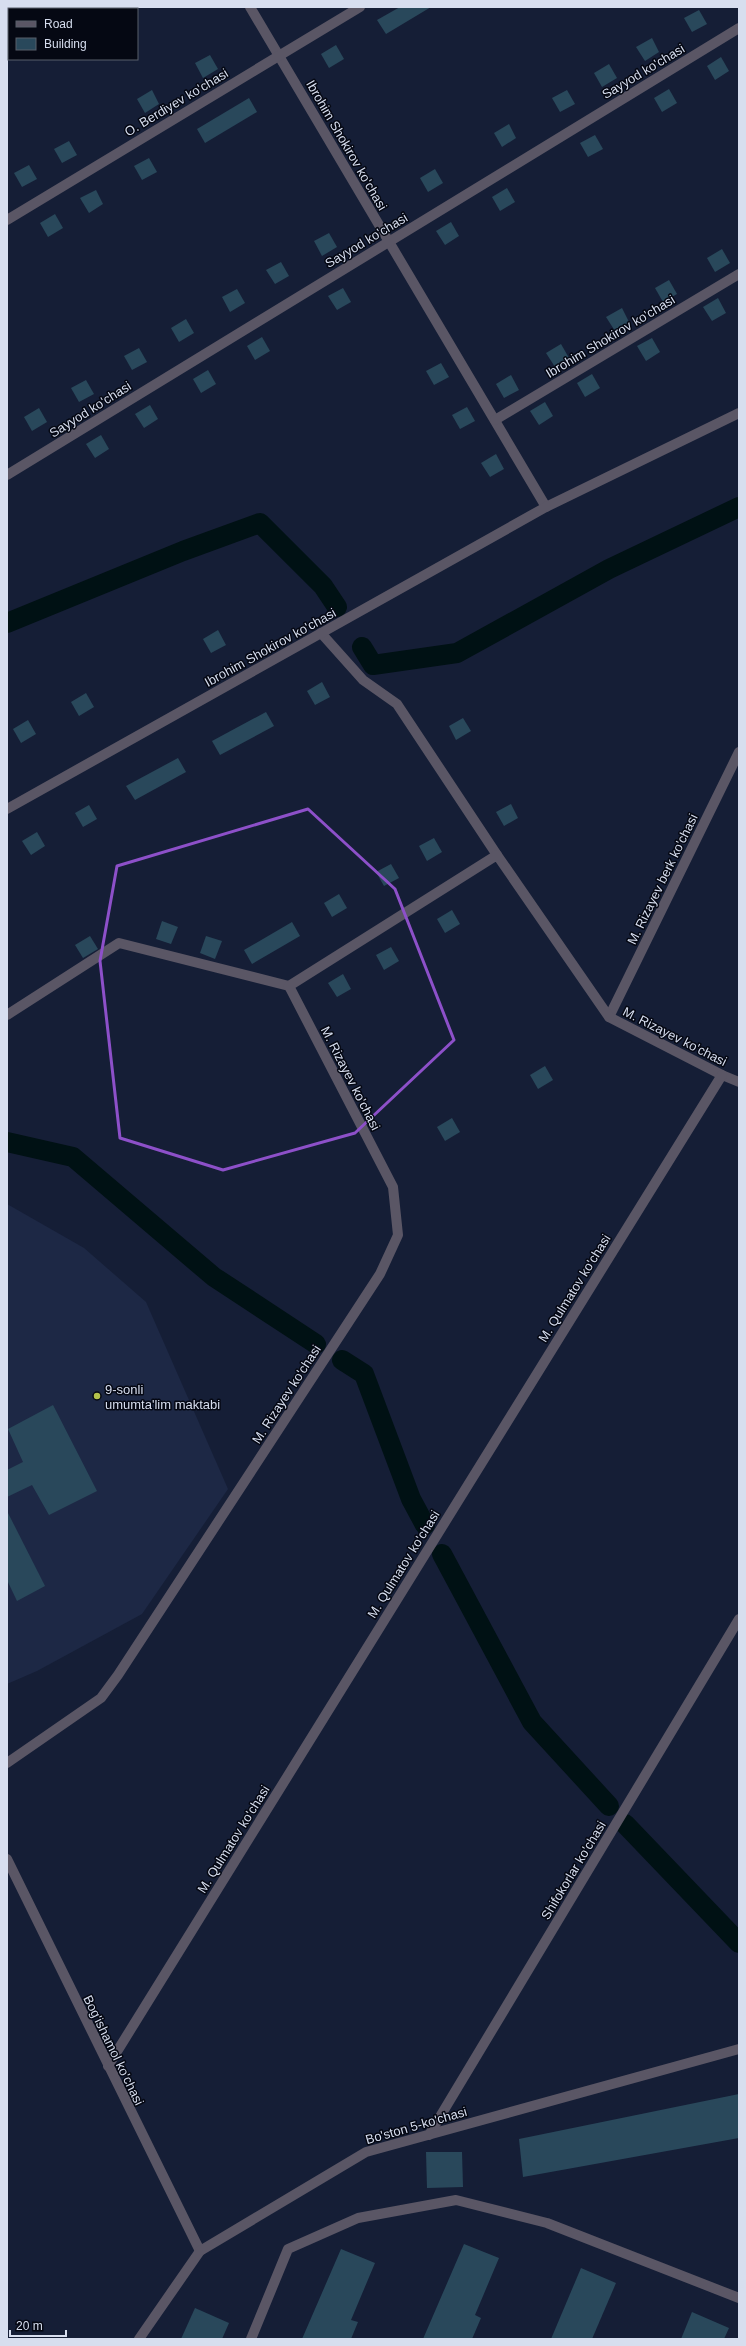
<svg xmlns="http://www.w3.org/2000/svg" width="746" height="2346" viewBox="0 0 746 2346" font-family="Helvetica,sans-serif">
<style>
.built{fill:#1d2845}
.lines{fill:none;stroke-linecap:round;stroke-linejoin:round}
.canal{stroke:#001114;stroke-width:20}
.building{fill:#29485b}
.minor{stroke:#5a5665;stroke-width:10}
.marked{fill:none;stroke:#8d50c9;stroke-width:3;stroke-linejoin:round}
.poi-dot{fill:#b3c24b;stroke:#050813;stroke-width:1.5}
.labels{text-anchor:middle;stroke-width:3;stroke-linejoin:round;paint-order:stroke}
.street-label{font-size:13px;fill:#d7deef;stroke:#050813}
.poi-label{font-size:13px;fill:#d7deef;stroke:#050813;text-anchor:start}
</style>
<rect width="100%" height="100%" fill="#151e36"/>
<polygon class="built" points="7,1204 84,1248 146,1302 228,1489 142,1614 37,1671 7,1684"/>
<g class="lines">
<g class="canal">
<polyline points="7,623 183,551 260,523 323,586 337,607"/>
<polyline points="362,647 373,665 457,653 609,569 739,507"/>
<polyline points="7,1142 73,1157 214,1277 316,1344"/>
<polyline points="342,1360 364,1374 411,1499 425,1525"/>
<polyline points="442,1554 532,1722 609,1806"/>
<polyline points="625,1824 739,1943"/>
</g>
</g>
<g class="building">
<polygon points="400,7 431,7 386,34 377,20"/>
<polygon points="699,10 707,24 692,32 684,18"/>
<polygon points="652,38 659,52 645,61 636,47"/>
<polygon points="336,45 344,59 329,68 321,54"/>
<polygon points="210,55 218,69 203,78 195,63"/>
<polygon points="721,57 729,71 715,80 707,66"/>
<polygon points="609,64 617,78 602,87 594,73"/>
<polygon points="669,89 677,103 662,112 654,98"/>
<polygon points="152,90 159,104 145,113 137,99"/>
<polygon points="567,90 575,104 560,112 552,98"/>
<polygon points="249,98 257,112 205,143 197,129"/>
<polygon points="509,124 516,138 502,147 494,133"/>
<polygon points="595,135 603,149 588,157 580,143"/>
<polygon points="69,141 77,155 62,163 54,149"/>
<polygon points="149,158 157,172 142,180 134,166"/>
<polygon points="29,165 37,179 22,187 14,173"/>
<polygon points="435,169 443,183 428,192 420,178"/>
<polygon points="507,188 515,202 500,211 492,197"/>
<polygon points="96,190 103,204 89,213 80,198"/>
<polygon points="55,214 63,228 48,237 40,223"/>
<polygon points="451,222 459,236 445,245 436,231"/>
<polygon points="329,233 337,247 322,256 314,241"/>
<polygon points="722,249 730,263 715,272 707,258"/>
<polygon points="281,262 289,276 275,284 266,270"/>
<polygon points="669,280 677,294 663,302 655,288"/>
<polygon points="343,288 351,302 337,310 328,296"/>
<polygon points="237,289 245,303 230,312 222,297"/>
<polygon points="718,298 726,313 712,321 703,307"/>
<polygon points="622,308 629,322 615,331 606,317"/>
<polygon points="186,319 194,333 179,342 171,328"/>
<polygon points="262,337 270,351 255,360 247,346"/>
<polygon points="652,338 660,352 646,361 637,346"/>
<polygon points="561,344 569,358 555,367 546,353"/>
<polygon points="139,348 147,362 132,370 124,356"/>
<polygon points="441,363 449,377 434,385 426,371"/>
<polygon points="208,370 216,384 201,393 193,379"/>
<polygon points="592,374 600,388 585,397 577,383"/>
<polygon points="511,375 519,390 504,398 496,384"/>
<polygon points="86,380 94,394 79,402 71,388"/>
<polygon points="545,402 553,416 539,425 530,411"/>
<polygon points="150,405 158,419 144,428 135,414"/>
<polygon points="467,407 475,421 460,429 452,415"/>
<polygon points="39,408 47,422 32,431 24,417"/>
<polygon points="101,435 109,449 95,458 86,444"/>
<polygon points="496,454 504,469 490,477 481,463"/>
<polygon points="218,630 226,645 211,653 203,639"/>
<polygon points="322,682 330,697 315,705 307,691"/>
<polygon points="86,693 94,707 79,716 71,702"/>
<polygon points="266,712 274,726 220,755 212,741"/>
<polygon points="463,718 471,731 456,740 449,726"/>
<polygon points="28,720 36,734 21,743 13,729"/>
<polygon points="178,758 186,772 135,800 126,786"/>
<polygon points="511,804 518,818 504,826 496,812"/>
<polygon points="89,805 97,819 83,827 75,813"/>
<polygon points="37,832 45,846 31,855 22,841"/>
<polygon points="434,838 442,852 427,861 419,846"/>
<polygon points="391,864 399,878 384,886 376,872"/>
<polygon points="339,894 347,908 332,917 324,903"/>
<polygon points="452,910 460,924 445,933 437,919"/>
<polygon points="162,921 178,927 171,944 156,939"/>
<polygon points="292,922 300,936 252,964 244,950"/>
<polygon points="90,936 98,949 83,958 75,945"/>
<polygon points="206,936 222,941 215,959 200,953"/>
<polygon points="391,947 399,961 384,970 376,955"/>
<polygon points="343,974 351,989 337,997 328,983"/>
<polygon points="545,1066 553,1080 538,1089 530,1075"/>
<polygon points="452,1118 460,1132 445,1141 437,1127"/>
<polygon points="53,1405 97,1491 49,1515 32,1485 7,1497 7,1470 23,1462 8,1429"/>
<polygon points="7,1511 45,1586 17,1601 7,1580"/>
<polygon points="739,2094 739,2138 523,2177 519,2139"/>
<polygon points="426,2152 462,2152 463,2187 427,2188"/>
<polygon points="464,2244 499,2258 475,2315 481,2318 472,2339 423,2339"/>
<polygon points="341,2249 375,2263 351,2320 358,2322 351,2339 302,2339"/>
<polygon points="581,2268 616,2283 592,2339 551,2339"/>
<polygon points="195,2308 229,2323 222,2339 181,2339"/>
<polygon points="692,2312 729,2328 724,2339 681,2339"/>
</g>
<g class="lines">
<g class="minor">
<polyline points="250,7 546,507"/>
<polyline points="7,220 360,7"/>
<polyline points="495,420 739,274"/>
<polyline points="7,475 739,28"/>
<polyline points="321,633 363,680 397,704 497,855"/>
<polyline points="7,809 546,507 739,413"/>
<polyline points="7,1015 119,943 289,986"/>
<polyline points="609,1017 739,752"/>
<polyline points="7,1763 101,1698 118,1675 380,1274 398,1235 393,1187 289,986 497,855 609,1017 722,1075 739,1082"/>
<polyline points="7,1859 200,2251"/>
<polyline points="108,2066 722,1075"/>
<polyline points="429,2135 739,1619"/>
<polyline points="139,2339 200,2251 366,2152 739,2049"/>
<polyline points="251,2339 288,2249 358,2218 456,2200 547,2223 739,2298"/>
</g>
</g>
<path class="marked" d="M308,809L395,889L454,1040L355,1133L223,1170L120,1138L100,961L117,866Z"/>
<circle class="poi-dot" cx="97" cy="1396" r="4"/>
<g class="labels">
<g class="street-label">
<text transform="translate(643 71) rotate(-31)" y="5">Sayyod ko'chasi</text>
<text transform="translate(176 102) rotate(-31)" y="5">O. Berdiyev ko'chasi</text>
<text transform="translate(347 145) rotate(60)" y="5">Ibrohim Shokirov ko'chasi</text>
<text transform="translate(366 240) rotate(-31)" y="5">Sayyod ko'chasi</text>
<text transform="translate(610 336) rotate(-31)" y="5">Ibrohim Shokirov ko'chasi</text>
<text transform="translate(90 409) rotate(-32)" y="5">Sayyod ko'chasi</text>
<text transform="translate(270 647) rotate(-29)" y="5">Ibrohim Shokirov ko'chasi</text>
<text transform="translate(662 879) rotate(-64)" y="5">M. Rizayev berk ko'chasi</text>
<text transform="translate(675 1036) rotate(27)" y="5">M. Rizayev ko'chasi</text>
<text transform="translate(351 1078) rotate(63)" y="5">M. Rizayev ko'chasi</text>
<text transform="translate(574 1288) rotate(-58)" y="5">M. Qulmatov ko'chasi</text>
<text transform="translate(286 1394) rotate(-57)" y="5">M. Rizayev ko'chasi</text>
<text transform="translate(403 1564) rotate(-58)" y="5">M. Qulmatov ko'chasi</text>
<text transform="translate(233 1839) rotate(-58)" y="5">M. Qulmatov ko'chasi</text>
<text transform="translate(573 1870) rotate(-59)" y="5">Shifokorlar ko'chasi</text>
<text transform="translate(114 2050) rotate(64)" y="5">Bog'ishamol ko'chasi</text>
<text transform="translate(416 2125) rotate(-16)" y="5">Bo'ston 5-ko'chasi</text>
</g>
<g class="poi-label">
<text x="105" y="1394">9-sonli<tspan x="105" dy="15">umumta'lim maktabi</tspan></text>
</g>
</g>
<rect width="746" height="2346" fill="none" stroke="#d7deef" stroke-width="16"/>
<rect x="8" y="8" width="130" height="52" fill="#050813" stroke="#595e6b"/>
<rect x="16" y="21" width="20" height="6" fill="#5a5665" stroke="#595e6b"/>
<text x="44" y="28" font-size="12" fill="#d7deef">Road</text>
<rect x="16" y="38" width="20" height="12" fill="#29485b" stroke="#595e6b"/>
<text x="44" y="48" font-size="12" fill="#d7deef">Building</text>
<path d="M10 2330v6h56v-6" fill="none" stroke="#d7deef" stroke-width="2"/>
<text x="16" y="2330" font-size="12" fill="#d7deef" stroke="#050813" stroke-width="3" paint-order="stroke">20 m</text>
</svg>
